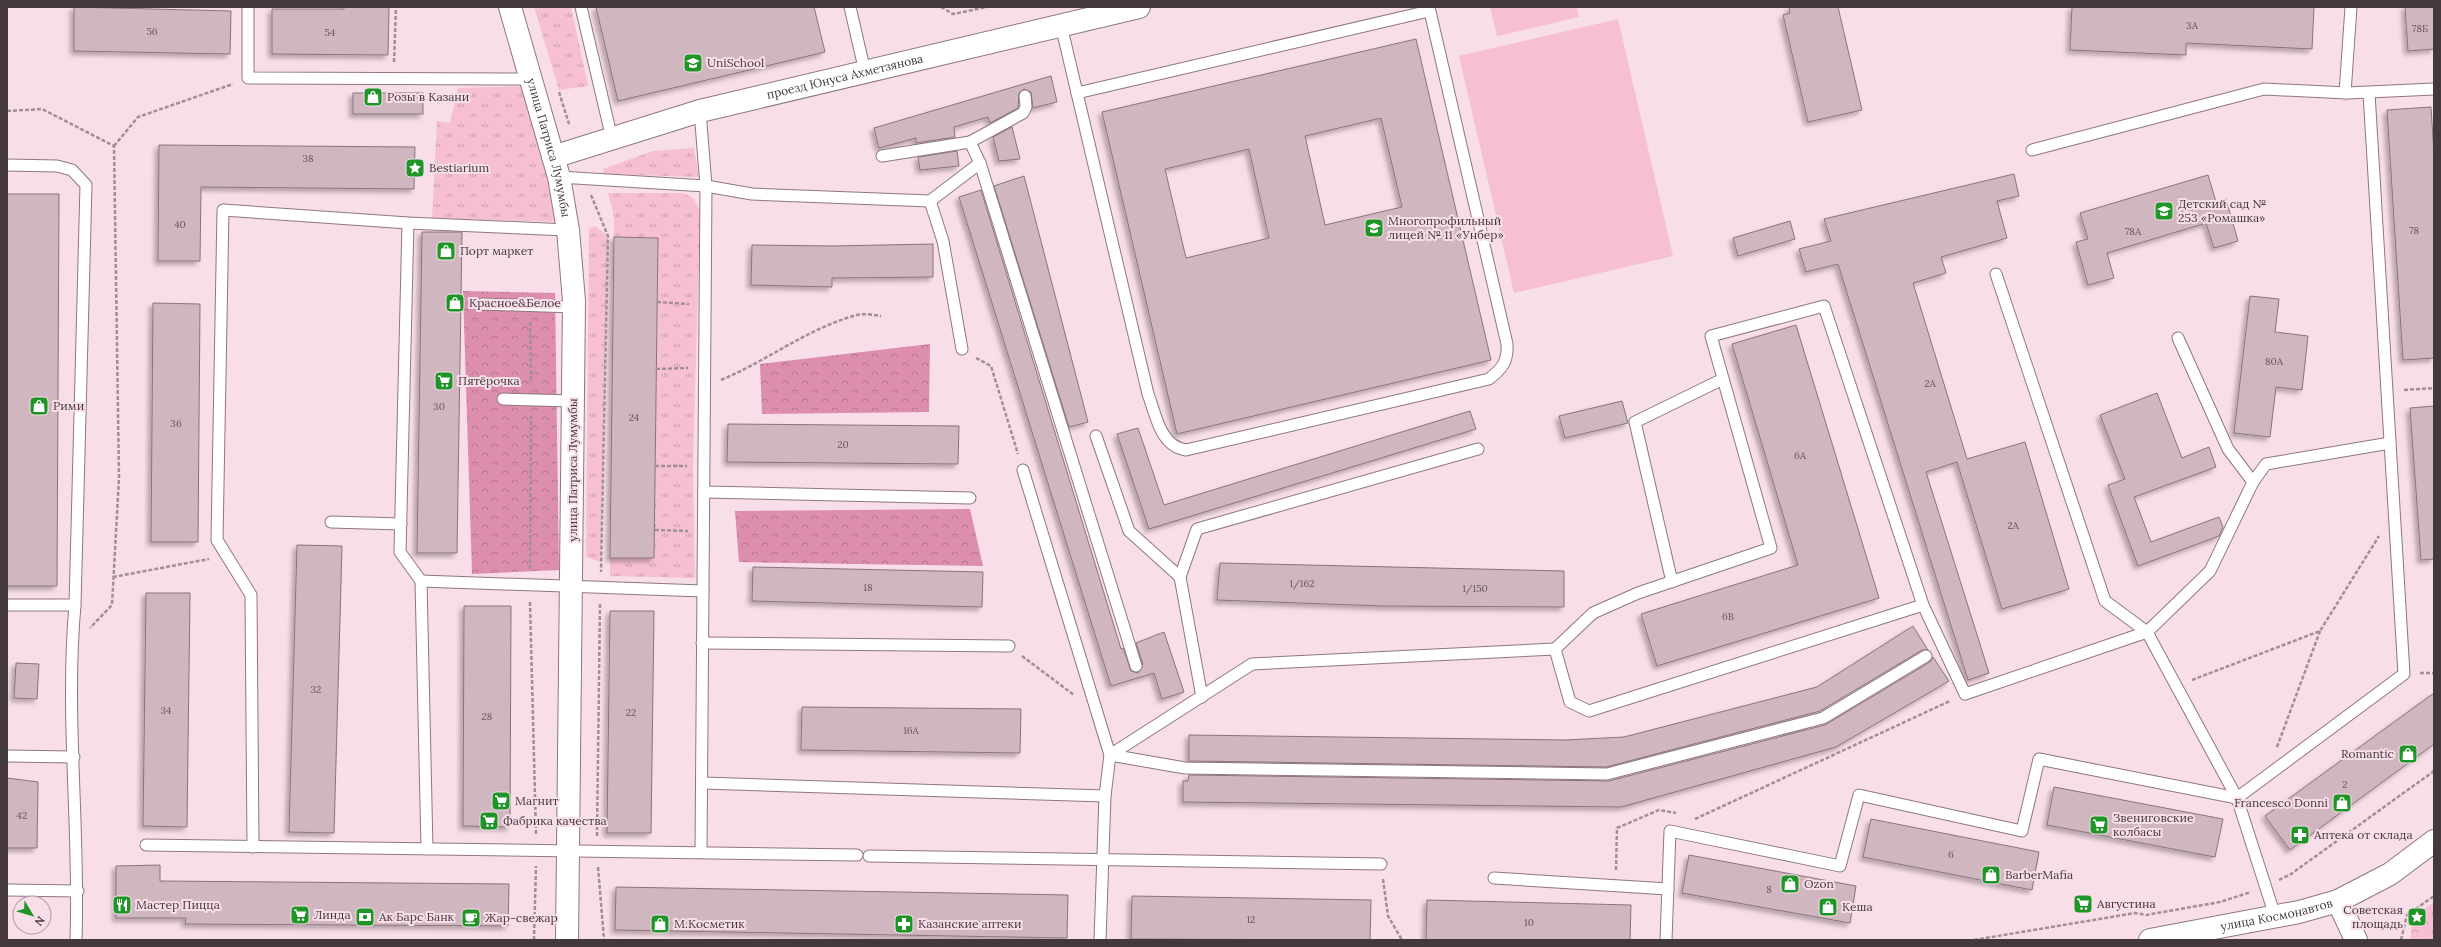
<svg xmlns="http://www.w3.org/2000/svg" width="2441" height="947" viewBox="0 0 2441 947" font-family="Lora,serif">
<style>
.grass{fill:url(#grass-tufts)}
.forest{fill:url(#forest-crowns)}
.park{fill:url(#park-crowns)}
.pitch{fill:#f7bfd4}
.building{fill:#cfb6bf;stroke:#8b747d;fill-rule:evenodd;filter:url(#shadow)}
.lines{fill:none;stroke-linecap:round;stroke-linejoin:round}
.service-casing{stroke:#8e777f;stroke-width:13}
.minor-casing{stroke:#8e777f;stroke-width:24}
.tertiary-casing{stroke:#8e777f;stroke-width:24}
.path{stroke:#a18f96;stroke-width:2.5;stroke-dasharray:4 2;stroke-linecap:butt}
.service{stroke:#fff;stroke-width:11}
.minor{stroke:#fff;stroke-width:22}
.tertiary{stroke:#fff;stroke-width:22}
.labels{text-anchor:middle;stroke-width:4;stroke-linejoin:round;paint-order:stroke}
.number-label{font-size:10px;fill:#66585e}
.poi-label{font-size:12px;fill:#43393d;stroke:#f8dee8;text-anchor:start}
.street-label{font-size:12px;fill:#43393d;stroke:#f8dee8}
</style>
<defs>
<pattern id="grass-tufts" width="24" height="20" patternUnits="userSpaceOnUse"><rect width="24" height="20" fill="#f7bfd4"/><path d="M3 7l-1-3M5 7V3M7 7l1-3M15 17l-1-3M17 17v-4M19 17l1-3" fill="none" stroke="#ca9cad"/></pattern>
<pattern id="forest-crowns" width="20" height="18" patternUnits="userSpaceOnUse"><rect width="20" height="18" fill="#dd8dae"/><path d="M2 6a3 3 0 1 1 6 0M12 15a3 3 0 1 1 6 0" fill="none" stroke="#b5748f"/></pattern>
<pattern id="park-crowns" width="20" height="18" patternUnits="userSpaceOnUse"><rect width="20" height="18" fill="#f7bfd4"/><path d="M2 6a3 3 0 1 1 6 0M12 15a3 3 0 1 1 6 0" fill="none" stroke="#ca9cad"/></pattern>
<filter id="shadow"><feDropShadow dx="-3.5" dy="3.5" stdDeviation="2" flood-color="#0004"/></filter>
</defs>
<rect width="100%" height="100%" fill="#f8dee8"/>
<g class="grass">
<polygon points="534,7 571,7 588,86 559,90"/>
<polygon points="523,86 548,172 560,222 432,218 437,121 450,123 458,88"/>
<polygon points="694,148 699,177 604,174 603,169 653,151"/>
<polygon points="608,193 684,193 694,199 700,211 693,467 695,578 610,576 610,558 654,558 658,238 614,237 614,216"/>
<polygon points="595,226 608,236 601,562 586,557 589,229"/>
</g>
<g class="forest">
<polygon points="463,291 555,293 559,570 472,574"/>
<polygon points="930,344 929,412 762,414 760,364"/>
<polygon points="970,509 983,566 739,562 735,511"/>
</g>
<polygon class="park" points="2434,902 2434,940 2410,940 2413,917"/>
<g class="pitch">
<polygon points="1490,7 1577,7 1579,17 1497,36"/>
<polygon points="1618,19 1673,256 1514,293 1459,56"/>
</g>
<g class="building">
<polygon points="74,7 231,11 230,54 74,51"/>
<polygon points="344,7 389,7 388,55 272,54 272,9 344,9"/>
<polygon points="596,7 814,7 825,52 618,101"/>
<polygon points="1789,7 1838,7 1862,110 1808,122 1783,15 1790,13"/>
<polygon points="2072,7 2314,7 2312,49 2186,43 2186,55 2070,50"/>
<polygon points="2405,7 2434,7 2434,49 2408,51"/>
<path d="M1416,39L1491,360L1177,434L1102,112ZM1381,118L1402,207L1325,225L1305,136ZM1249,149L1269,238L1186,258L1165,169Z"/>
<polygon points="1051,76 1057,102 1033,108 1031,92 1024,89 1019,93 1018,108 990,123 988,117 954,127 955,137 916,143 916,138 879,148 874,128"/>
<rect x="353" y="93" width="70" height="21"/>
<polygon points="2431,107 2434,154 2434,358 2403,360 2387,110"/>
<polygon points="1012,127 1020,159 999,161 993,137"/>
<polygon points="159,145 415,147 414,189 201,187 200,261 158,261"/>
<polygon points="957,151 959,166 920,170 918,157"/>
<polygon points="2014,174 2019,196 1997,201 2007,238 1941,257 1946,273 1913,283 1967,459 2025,442 2069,589 2002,609 1957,462 1926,472 1989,673 1968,680 1838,264 1806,272 1799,249 1831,241 1824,219"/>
<polygon points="2208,175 2216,202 2226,199 2238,241 2214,248 2206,223 2107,253 2114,278 2088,285 2076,242 2088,239 2080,213"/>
<polygon points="1024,176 1088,422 1069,427 994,186"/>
<polygon points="981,190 1121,649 1123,648 1131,671 1138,673 1143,664 1136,643 1164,632 1184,692 1162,699 1154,673 1111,686 959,197"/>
<polygon points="7,194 59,194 57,586 7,586"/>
<polygon points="1790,221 1795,239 1738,256 1733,238"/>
<polygon points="422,232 462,232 457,553 417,553"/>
<polygon points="614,237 658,238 654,558 610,558"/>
<polygon points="933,244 933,277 832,278 832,287 751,285 752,245 832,246"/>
<polygon points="2250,296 2279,299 2275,332 2308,336 2302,390 2276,387 2270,437 2234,433"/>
<polygon points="153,303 200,304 198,542 151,542"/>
<polygon points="1796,325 1879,598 1657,666 1641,614 1798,565 1732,344"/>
<polygon points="2157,393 2182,458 2209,447 2216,467 2134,497 2151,542 2219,517 2223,527 2219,536 2138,566 2108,485 2125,479 2100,415"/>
<polygon points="1622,401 1628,423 1565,438 1559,416"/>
<polygon points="2434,406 2434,559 2421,560 2410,408"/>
<polygon points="1470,411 1476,429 1149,529 1117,434 1138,428 1164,505"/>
<polygon points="728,424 959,426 958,464 727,462"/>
<polygon points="297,545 342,546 334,833 289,832"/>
<polygon points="1220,563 1564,571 1564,607 1383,606 1217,600"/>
<polygon points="753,567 983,572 982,607 752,601"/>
<polygon points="146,593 190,593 187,827 143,826"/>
<polygon points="464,606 511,606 510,827 463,826"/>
<polygon points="610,611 654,611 651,833 607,833"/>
<polygon points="1913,626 1928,650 1922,650 1820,711 1606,767 1189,761 1189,735 1565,740 1624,737 1817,687"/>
<polygon points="1933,657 1949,681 1836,747 1621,807 1183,802 1183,781 1188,781 1189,775 1609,781 1825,725 1930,662"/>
<polygon points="16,663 39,664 37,699 14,698"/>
<polygon points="2434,693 2434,744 2290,850 2265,816"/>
<polygon points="802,707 1021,709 1020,753 801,750"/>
<polygon points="7,778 38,782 37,848 7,848"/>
<polygon points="2054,787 2223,819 2215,857 2047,825"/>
<polygon points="1871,819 2039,852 2032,890 1863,857"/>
<polygon points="1689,855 1856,886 1850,923 1682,893"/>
<polygon points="160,865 160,881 509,884 508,926 185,924 186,918 116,918 116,866"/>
<polygon points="616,887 1068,895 1067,938 615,930"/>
<polygon points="1132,896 1371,900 1370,940 1131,939"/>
<polygon points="1427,900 1631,905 1630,940 1426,940"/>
</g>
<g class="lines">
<defs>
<g id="service">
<polyline points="248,7 248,78 530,79"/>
<polyline points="581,7 612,139"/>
<polyline points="850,7 865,72"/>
<path d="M1061,25L1148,394C1156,415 1160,446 1186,450L1489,379C1503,368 1508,361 1507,344L1429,7"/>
<polyline points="1077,93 1429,11"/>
<polyline points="2345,93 2351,7"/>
<polyline points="700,111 706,186 701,852"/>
<polyline points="970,142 1023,113 1026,107 1025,96"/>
<polyline points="2032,150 2264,89 2347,93 2434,89"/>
<polyline points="882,156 970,142 980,163 1136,666"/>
<polyline points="7,165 57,166 72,170 86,185 75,605 7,605"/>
<polyline points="559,177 706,186 752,194 930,201 980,163"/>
<polyline points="930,201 943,241 962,349"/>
<polyline points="408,223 400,552 421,581 427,849"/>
<polyline points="1996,274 2105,601 2147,632 2210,571 2253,482 2266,464 2390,443"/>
<polyline points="482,304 574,307"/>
<polyline points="2178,338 2228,449 2253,482"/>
<polyline points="503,399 573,401"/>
<polyline points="1096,436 1129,531 1180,577"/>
<polyline points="1023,470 1110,755 1185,768 1607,774 1823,718 1926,656"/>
<polyline points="704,492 970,498"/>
<polyline points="331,522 401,524"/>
<polyline points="421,581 703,591"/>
<polyline points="1672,582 1635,422 1723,379"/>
<path d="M75,605C65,716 80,829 76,940"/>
<polyline points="702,643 1009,646"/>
<polyline points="1555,649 1593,613 1638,593 1771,548 1711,336 1824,306 1923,605"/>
<polyline points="1202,697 1180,577 1197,529 1478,449"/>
<polyline points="7,756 74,757"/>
<polyline points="702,783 1105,796"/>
<polyline points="146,845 857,855"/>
<polyline points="253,847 251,595 217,540 223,210 408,223 568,230"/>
<polyline points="869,856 1381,864"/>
<polyline points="1494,878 1668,889"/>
<polyline points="7,890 78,891"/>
<polyline points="2275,916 2237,798 2404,674 2369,93"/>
<polyline points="1100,940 1105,796 1110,755 1252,664 1555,649 1570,702 1589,711 1923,605 1965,694 2147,632 2237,798"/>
<polyline points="1666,940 1670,831 1840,866 1859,795 2022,831 2039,759 2237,798"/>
</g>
<g id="minor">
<path id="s1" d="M553,157L700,111L1139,7"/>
<polyline points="2338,901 2356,940"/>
</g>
<g id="tertiary">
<path id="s2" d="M510,7L559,177L568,230L574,301L567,940"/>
<path id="s3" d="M2150,940L2299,912L2338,901L2390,874L2434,841"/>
</g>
</defs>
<use href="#service" class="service-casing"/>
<use href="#minor" class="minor-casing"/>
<use href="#tertiary" class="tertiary-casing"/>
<g class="path">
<polyline points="941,7 953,14 987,7"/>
<polyline points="394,62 396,7"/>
<polyline points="559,92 569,124"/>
<polyline points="7,111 42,109 114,146 119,478 112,605 90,628"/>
<polyline points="114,146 138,117 233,84"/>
<polyline points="591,195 608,236 601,572"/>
<polyline points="657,302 689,304"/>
<polyline points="530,322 531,383"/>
<polyline points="976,358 991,366 1018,454"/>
<polyline points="656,369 688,368"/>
<path d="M721,380C767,361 808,328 857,315C864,313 874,315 881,316"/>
<polyline points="2404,390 2434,388"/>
<polyline points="655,466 687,466"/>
<polyline points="655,530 688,531"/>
<polyline points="530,569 531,416"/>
<polyline points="113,577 209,559"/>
<polyline points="530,602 536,835"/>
<polyline points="1022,656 1074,695"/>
<polyline points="2420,673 2434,673"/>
<polyline points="2192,680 2320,631 2379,536"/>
<polyline points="2277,747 2320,631"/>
<polyline points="1695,819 1950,701"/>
<polyline points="597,836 600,603"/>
<polyline points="598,867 604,940"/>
<polyline points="1616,870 1617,828 1659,810 1676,813"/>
<polyline points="1383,879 1388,916 1402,940"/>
<polyline points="2279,880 2291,874 2434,771"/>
<polyline points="534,940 536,866"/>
<polyline points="1974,940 2135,913 2146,915 2220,902 2251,892"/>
<polyline points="2401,940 2407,915 2434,896"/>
</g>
<use href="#service" class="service"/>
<use href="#minor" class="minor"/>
<use href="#tertiary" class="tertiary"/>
</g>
<defs>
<symbol id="school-square" viewBox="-11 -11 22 22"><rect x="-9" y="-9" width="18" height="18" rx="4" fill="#1e9627" stroke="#f8dee8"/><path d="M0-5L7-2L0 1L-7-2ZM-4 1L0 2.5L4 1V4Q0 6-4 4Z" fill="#fff"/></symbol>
<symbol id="shop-square" viewBox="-11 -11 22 22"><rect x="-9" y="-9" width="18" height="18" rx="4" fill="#1e9627" stroke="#f8dee8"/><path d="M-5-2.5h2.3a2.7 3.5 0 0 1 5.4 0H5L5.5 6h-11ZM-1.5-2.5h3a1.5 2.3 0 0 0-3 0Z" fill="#fff"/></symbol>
<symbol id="sight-square" viewBox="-11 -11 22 22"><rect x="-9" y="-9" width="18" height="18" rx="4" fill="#1e9627" stroke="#f8dee8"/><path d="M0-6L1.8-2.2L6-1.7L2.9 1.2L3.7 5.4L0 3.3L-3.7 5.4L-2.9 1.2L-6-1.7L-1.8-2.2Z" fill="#fff"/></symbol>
<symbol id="supermarket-square" viewBox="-11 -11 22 22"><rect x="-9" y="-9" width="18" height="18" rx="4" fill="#1e9627" stroke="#f8dee8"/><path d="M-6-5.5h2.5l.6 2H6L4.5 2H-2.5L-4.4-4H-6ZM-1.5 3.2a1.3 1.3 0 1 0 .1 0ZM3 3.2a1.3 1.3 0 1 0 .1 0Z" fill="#fff"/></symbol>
<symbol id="pharmacy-square" viewBox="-11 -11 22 22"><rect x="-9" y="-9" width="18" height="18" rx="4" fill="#1e9627" stroke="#f8dee8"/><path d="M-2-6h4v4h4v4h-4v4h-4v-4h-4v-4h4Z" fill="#fff"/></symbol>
<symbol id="restaurant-square" viewBox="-11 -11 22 22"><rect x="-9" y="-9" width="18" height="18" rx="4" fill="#1e9627" stroke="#f8dee8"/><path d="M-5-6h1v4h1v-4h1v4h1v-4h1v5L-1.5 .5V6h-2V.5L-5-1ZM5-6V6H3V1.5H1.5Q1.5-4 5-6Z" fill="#fff"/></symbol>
<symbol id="bank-square" viewBox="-11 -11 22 22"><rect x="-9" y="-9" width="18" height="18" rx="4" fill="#1e9627" stroke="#f8dee8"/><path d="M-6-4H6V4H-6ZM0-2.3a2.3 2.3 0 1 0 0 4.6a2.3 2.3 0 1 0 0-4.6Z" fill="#fff"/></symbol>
<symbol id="cafe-square" viewBox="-11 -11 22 22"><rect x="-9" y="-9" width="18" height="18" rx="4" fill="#1e9627" stroke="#f8dee8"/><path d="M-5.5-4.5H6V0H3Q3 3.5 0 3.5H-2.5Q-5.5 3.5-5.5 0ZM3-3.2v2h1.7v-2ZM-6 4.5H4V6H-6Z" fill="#fff"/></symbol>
</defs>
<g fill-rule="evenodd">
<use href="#school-square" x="682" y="52" width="22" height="22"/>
<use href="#shop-square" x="362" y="86" width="22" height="22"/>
<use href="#sight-square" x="404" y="157" width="22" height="22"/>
<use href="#school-square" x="2153" y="200" width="22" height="22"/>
<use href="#school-square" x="1363" y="217" width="22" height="22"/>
<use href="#shop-square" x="435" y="240" width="22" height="22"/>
<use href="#shop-square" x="444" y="292" width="22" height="22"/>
<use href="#supermarket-square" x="433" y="370" width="22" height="22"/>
<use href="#shop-square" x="28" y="395" width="22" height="22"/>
<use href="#shop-square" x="2397" y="743" width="22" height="22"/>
<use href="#supermarket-square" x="490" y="790" width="22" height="22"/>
<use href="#shop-square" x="2331" y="792" width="22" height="22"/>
<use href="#supermarket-square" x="478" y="810" width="22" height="22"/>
<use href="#supermarket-square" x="2088" y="814" width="22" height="22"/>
<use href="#pharmacy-square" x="2289" y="824" width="22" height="22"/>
<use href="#shop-square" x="1980" y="864" width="22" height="22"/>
<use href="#shop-square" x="1779" y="873" width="22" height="22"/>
<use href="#supermarket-square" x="2072" y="893" width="22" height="22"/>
<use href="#restaurant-square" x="111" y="894" width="22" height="22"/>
<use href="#shop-square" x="1817" y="896" width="22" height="22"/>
<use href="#supermarket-square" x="289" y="904" width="22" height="22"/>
<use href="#bank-square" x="354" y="906" width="22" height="22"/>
<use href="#sight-square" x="2406" y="906" width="22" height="22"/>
<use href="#cafe-square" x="460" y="907" width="22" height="22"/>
<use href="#shop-square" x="649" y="913" width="22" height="22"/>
<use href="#pharmacy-square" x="893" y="913" width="22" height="22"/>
</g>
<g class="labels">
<g class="number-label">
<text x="2192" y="29">3А</text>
<text x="2420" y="32">78Б</text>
<text x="152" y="35">56</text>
<text x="330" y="36">54</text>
<text x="308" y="162">38</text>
<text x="180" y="228">40</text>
<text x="2414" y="234">78</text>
<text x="2133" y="235">78А</text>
<text x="2274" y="365">80А</text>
<text x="1930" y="387">2А</text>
<text x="439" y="410">30</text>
<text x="634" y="421">24</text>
<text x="176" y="427">36</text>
<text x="843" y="448">20</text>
<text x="1800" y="459">6А</text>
<text x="2013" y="529">2А</text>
<text x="1302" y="587">1/162</text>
<text x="868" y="591">18</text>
<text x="1475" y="592">1/150</text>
<text x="1728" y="620">6В</text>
<text x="316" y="693">32</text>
<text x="166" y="714">34</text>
<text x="631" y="716">22</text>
<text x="487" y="720">28</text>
<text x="911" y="734">16А</text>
<text x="2345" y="788">2</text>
<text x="22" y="819">42</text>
<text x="1951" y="858">6</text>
<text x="1769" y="893">8</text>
<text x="1251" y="923">12</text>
<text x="1529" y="926">10</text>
</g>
<g class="poi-label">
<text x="707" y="67">UniSchool</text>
<text x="387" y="101">Розы в Казани</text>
<text x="429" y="172">Bestiarium</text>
<text x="2178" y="208">Детский сад №<tspan x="2178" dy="14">253 «Ромашка»</tspan></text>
<text x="1388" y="225">Многопрофильный<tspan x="1388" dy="14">лицей № 11 «Унбер»</tspan></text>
<text x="460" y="255">Порт маркет</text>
<text x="469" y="307">Красное&amp;Белое</text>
<text x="458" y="385">Пятёрочка</text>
<text x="53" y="410">Рими</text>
<text x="2394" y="758" text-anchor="end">Romantic</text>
<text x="515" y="805">Магнит</text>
<text x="2328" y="807" text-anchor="end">Francesco Donni</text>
<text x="2113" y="822">Звениговские<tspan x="2113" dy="14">колбасы</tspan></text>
<text x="503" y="825">Фабрика качества</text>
<text x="2314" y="839">Аптека от склада</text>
<text x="2005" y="879">BarberMafia</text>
<text x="1804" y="888">Ozon</text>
<text x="2097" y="908">Августина</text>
<text x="136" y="909">Мастер Пицца</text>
<text x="1842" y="911">Кеша</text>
<text x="2403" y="914" text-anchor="end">Советская<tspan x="2403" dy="14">площадь</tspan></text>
<text x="314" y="919">Линда</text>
<text x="379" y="921">Ак Барс Банк</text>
<text x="485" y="922">Жар-свежар</text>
<text x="674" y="928">М.Косметик</text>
<text x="918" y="928">Казанские аптеки</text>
</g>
<g class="street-label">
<text dy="4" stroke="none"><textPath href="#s1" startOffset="303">проезд Юнуса Ахметзянова</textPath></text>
<text dy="4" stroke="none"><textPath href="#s2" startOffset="146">улица Патриса Лумумбы</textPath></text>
<text transform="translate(573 470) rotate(-90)" y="4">улица Патриса Лумумбы</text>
<text dy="4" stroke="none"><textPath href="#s3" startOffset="129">улица Космонавтов</textPath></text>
</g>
</g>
<rect width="2441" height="947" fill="none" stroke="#43393d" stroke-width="16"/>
<g transform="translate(32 915) rotate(128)"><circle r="19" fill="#f8dee8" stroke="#b09ca4"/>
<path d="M0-3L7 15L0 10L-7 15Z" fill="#1e9627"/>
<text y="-6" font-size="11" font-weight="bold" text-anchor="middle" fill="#43393d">N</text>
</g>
</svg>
